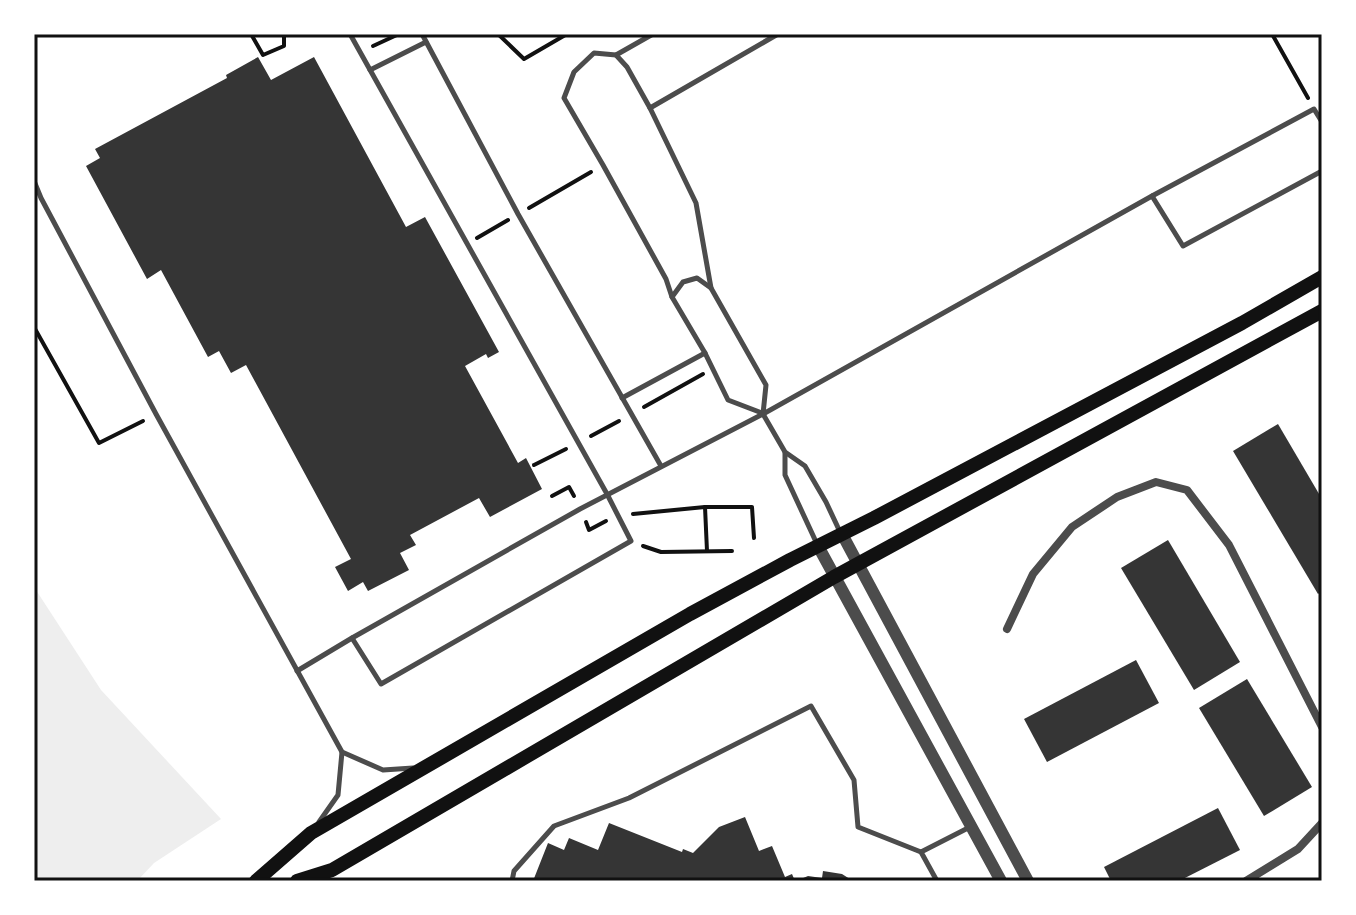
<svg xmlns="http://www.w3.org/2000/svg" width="1356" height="915" viewBox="0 0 1356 915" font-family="'Work Sans',sans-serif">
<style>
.green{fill:#eee}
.building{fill:#353535}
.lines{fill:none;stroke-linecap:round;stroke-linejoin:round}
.path{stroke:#111;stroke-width:4}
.service{stroke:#4c4c4c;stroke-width:5}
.minor{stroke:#4c4c4c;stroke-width:8}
.tertiary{stroke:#4c4c4c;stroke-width:12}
.secondary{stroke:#111;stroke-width:14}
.neatline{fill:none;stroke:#111;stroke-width:3}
</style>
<rect width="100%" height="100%" fill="#fff"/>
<polygon class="green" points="34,587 101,690 221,819 154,863 137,881 34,881"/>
<g class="building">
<polygon points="258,57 271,80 314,57 406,227 425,217 499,352 488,358 486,354 465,366 518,463 526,458 542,489 490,517 479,498 410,535 416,545 400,553 409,570 368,591 363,582 348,591 335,567 351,559 246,365 231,373 219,351 208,357 161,270 147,279 86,166 100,158 95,149 227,78 226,75"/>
<polygon points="1278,424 1322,499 1322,591 1318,594 1233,451"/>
<polygon points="1168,540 1240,662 1194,690 1121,568"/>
<polygon points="1136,660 1159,703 1047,762 1024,719"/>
<polygon points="1247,679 1312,787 1264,816 1199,708"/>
<polygon points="1218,808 1240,850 1179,881 1111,881 1104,867"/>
<polygon points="745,817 759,851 772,846 785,877 792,874 795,881 533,881 548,843 564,850 569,838 598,850 609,823 682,852 683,849 693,853 719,827"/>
<polygon points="823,871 842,874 853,881 796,881 808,876 822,878"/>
</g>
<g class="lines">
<g class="path">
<polyline points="251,34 263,55 284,46 284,34"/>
<polyline points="498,34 524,59 567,34"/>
<polyline points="1272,34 1308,98"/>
<polyline points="373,46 399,34"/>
<polyline points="529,208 591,172"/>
<polyline points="477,238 508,220"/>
<polyline points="34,327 99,443 143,421"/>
<polyline points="644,407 703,374"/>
<polyline points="591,436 619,421"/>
<polyline points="534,465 566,449"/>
<polyline points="552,496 569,487 574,496"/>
<polyline points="705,507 707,551"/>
<polyline points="633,514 705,507 752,507 754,538"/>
<polyline points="586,522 589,530 606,521"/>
<polyline points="643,546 661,552 732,551"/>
</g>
<g class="service">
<polyline points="350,34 607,494 631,541 381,684 352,638"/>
<polyline points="422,34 518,214 661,466"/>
<polyline points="616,55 653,34"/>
<polyline points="370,70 426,42"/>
<polyline points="650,108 778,34"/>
<polyline points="34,181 41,198 156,414 342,752 338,795 319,822"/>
<polyline points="1152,196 1183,246 1322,171"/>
<polyline points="672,297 666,279 603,165 564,98 574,72 594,53 616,55 627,67 650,108 696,203 711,288"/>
<polyline points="622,398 705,353"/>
<polyline points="762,413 728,400 705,353 672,297 683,282 697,278 711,288 766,385 763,414 785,452 805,466 826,502 841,534"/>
<polyline points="785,453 785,475 817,544"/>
<polyline points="297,671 352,638 580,509 763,414 1152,196 1314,109 1322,122"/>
<polyline points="342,752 383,770 413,768"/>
<polyline points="512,881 514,871 554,826 629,798 811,706 854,780 858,827 921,852"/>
<polyline points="937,881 921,852 970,827"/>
</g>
<g class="minor">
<polyline points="1007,629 1033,574 1072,527 1117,497 1156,482 1187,490 1229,545 1322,727"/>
<polyline points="1246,881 1298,849 1322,823"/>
</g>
<g class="tertiary">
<polyline points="842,534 1028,881"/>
<polyline points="818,546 1001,881"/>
</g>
<g class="secondary">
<polyline points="256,881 311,833 690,614 790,560 874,518 1242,323 1322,277"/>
<polyline points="297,881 332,870 834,577 1322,311"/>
</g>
</g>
<rect width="1356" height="915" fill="none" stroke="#ffffff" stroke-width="72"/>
<rect x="36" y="36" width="1284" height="843" class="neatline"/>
</svg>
